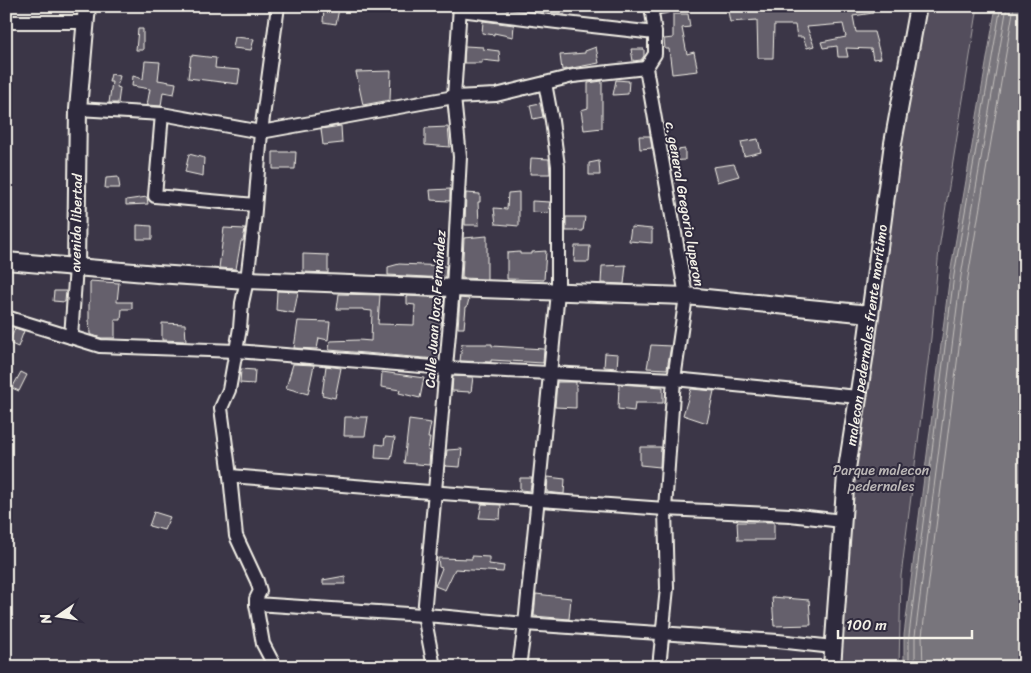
<svg xmlns="http://www.w3.org/2000/svg" width="1031" height="673" viewBox="0 0 1031 673" font-family="Sriracha,sans-serif">
<style>
.green{fill:#534e5c;stroke:#a4a0a2}
.water{fill:#78747b;stroke:#aaa6a7}
.lines{fill:none;stroke-linecap:round;stroke-linejoin:round}
.shore{stroke:#c2bfbc;stroke-width:1}
.building{fill:#65616c;stroke:#f4f1e8}
.minor-casing{stroke:#f4f1e8;stroke-width:16}
.major-casing{stroke:#f4f1e8;stroke-width:20}
.minor{stroke:#2f2a3d;stroke-width:12}
.major{stroke:#2f2a3d;stroke-width:16}
.labels{text-anchor:middle;stroke-width:4;stroke-linejoin:round;paint-order:stroke}
.street-label{font-size:14px;fill:#f4f1e8;stroke:#2f2a3d}
.park-label{font-size:14px;fill:#bcb8b7;stroke:#2f2a3d}
</style>
<rect width="100%" height="100%" fill="#3b3647"/>
<filter id="ink" filterUnits="userSpaceOnUse"><feTurbulence type="fractalNoise" baseFrequency=".02" numOctaves="2"/><feDisplacementMap in="SourceGraphic" scale="10" xChannelSelector="R" yChannelSelector="G"/><feConvolveMatrix kernelMatrix="1 2 1 2 8 2 1 2 1" color-interpolation-filters="sRGB"/></filter>
<g filter="url(#ink)">
<polygon class="green" points="918,6 978,6 939,249 931,338 901,576 899,667 835,667 849,476"/>
<polygon class="water" points="996,6 1025,6 1025,667 904,667 904,635 950,274"/>
<g class="lines">
<g class="shore">
<polyline points="909,667 909,635 954,275 1001,6"/>
<polyline points="915,667 915,636 961,276 1007,6"/>
<polyline points="923,667 922,636 968,277 1014,6"/>
</g>
</g>
<g class="building">
<polygon points="544,6 564,6 565,14 544,12"/>
<polygon points="727,6 835,6 835,8 842,6 871,6 873,13 853,16 856,32 874,32 881,58 873,59 871,49 846,48 848,57 838,57 837,46 823,48 821,42 846,37 843,24 807,27 814,46 807,48 803,37 797,37 795,25 774,25 773,58 758,58 757,20 730,22"/>
<polygon points="324,8 339,9 336,24 323,22"/>
<polygon points="673,14 688,14 690,27 682,28 687,54 694,52 698,71 672,74 669,49 665,49 664,39 673,38"/>
<polygon points="483,21 514,25 513,37 494,33 494,35 482,33"/>
<polygon points="138,29 143,29 143,50 136,50"/>
<polygon points="235,37 254,39 251,50 233,48"/>
<polygon points="465,46 483,47 483,49 499,51 500,62 482,60 482,63 464,63"/>
<polygon points="596,47 599,63 562,70 560,55 585,53 585,51"/>
<polygon points="631,49 644,49 644,56 641,60 633,61"/>
<polygon points="191,55 216,58 215,68 240,70 238,84 188,78"/>
<polygon points="145,61 160,62 158,80 176,83 174,94 163,92 161,106 147,105 150,89 132,86 133,76 143,79"/>
<polygon points="391,71 390,100 363,105 356,72"/>
<polygon points="111,74 120,76 117,87 120,88 118,103 109,103 112,82 109,82"/>
<polygon points="616,80 629,81 628,94 613,95"/>
<polygon points="602,81 602,128 584,130 581,110 588,108 588,83"/>
<polygon points="540,103 543,117 533,119 530,105"/>
<polygon points="341,126 342,143 323,145 321,129"/>
<polygon points="448,127 450,147 425,145 425,128"/>
<polygon points="639,136 650,136 652,148 640,149"/>
<polygon points="758,139 761,152 744,156 741,142"/>
<polygon points="685,149 685,160 671,161 669,151"/>
<polygon points="273,152 296,152 295,169 273,169"/>
<polygon points="189,154 204,158 203,176 185,172"/>
<polygon points="531,158 549,159 550,174 530,174"/>
<polygon points="599,161 600,175 589,175 589,163"/>
<polygon points="734,164 739,176 717,182 713,167"/>
<polygon points="118,177 120,188 105,188 106,178"/>
<polygon points="450,189 450,201 431,200 430,190"/>
<polygon points="519,192 519,226 496,224 494,208 507,209 508,193"/>
<polygon points="466,193 480,194 480,202 478,202 479,225 465,225"/>
<polygon points="147,197 148,204 126,205 126,200"/>
<polygon points="532,201 550,202 548,213 532,212"/>
<polygon points="566,217 585,217 583,231 566,231"/>
<polygon points="137,225 152,226 152,239 137,239"/>
<polygon points="631,227 652,229 652,243 629,241"/>
<polygon points="224,228 245,229 243,241 241,241 236,269 219,268"/>
<polygon points="487,236 487,279 462,278 464,238"/>
<polygon points="575,246 590,246 589,262 574,262"/>
<polygon points="546,251 544,280 507,279 507,253 520,252 520,254 532,254 532,252"/>
<polygon points="303,254 328,255 328,273 303,272"/>
<polygon points="399,264 446,266 445,278 388,275 388,267"/>
<polygon points="626,265 624,284 601,283 602,266"/>
<polygon points="90,281 119,283 117,302 132,302 132,309 122,309 121,320 115,320 115,338 101,338 90,334 89,320 89,302 90,302"/>
<polygon points="54,291 66,291 65,302 53,301"/>
<polygon points="277,291 298,292 294,313 276,310"/>
<polygon points="339,294 380,295 378,324 414,325 415,305 407,304 407,296 444,298 441,327 440,327 436,359 329,350 330,341 359,340 371,341 372,311 363,310 363,309 337,309"/>
<polygon points="460,298 469,299 467,307 466,307 464,328 458,328"/>
<polygon points="298,321 330,322 328,340 319,338 317,349 294,348"/>
<polygon points="162,323 185,324 186,341 162,340"/>
<polygon points="15,328 24,331 18,347 9,343"/>
<polygon points="462,344 492,344 492,346 544,349 543,363 491,360 491,362 460,361"/>
<polygon points="651,345 671,346 667,369 647,368"/>
<polygon points="605,353 618,354 617,368 604,367"/>
<polygon points="293,364 314,365 308,394 286,388"/>
<polygon points="326,366 341,368 335,398 322,395"/>
<polygon points="241,369 255,370 254,384 240,383"/>
<polygon points="21,372 27,375 19,391 12,388"/>
<polygon points="382,372 424,378 420,398 399,393 400,390 381,387"/>
<polygon points="453,376 473,377 471,392 452,391"/>
<polygon points="557,382 576,382 576,408 555,407"/>
<polygon points="619,384 663,387 663,403 635,403 634,411 618,409"/>
<polygon points="691,389 714,391 707,423 683,415"/>
<polygon points="345,417 368,417 365,436 344,436"/>
<polygon points="409,420 431,423 428,438 430,438 428,451 430,451 429,465 404,463"/>
<polygon points="385,437 395,438 391,459 375,458 376,444 384,445"/>
<polygon points="640,447 661,447 660,467 640,465"/>
<polygon points="462,449 460,467 445,466 447,450"/>
<polygon points="548,477 565,479 564,494 547,492"/>
<polygon points="520,478 532,478 530,491 520,490"/>
<polygon points="482,504 501,505 500,519 479,518"/>
<polygon points="154,512 170,517 164,530 149,526"/>
<polygon points="737,522 774,522 774,540 738,540"/>
<polygon points="472,556 489,557 489,564 504,566 503,572 455,569 445,590 435,586 442,568 439,567 438,558 472,559"/>
<polygon points="345,576 345,584 323,584 323,580"/>
<polygon points="536,594 571,598 569,619 534,616"/>
<polygon points="772,597 809,600 811,625 774,626"/>
</g>
<g class="lines">
<defs>
<g id="minor">
<polyline points="651,6 655,33 655,54 646,68 686,296 674,379 665,509 667,588 659,667"/>
<polyline points="652,8 665,6"/>
<polyline points="460,10 557,22 655,33"/>
<polyline points="6,22 86,22"/>
<polyline points="78,109 162,114 261,132 454,97 496,95 545,83"/>
<polyline points="162,114 155,196 255,205"/>
<polyline points="6,317 100,346 236,351 446,368 674,379 858,397"/>
<polyline points="71,337 76,267"/>
<polyline points="230,476 442,493 665,509 790,515 842,521"/>
<polyline points="256,604 438,616 525,624 778,641 833,647"/>
<polyline points="275,667 263,644 256,604 256,599 260,591 257,581 236,536 230,476 221,408 229,390 240,328 242,303 247,280 254,222 261,132 278,6"/>
<polyline points="434,667 424,615 453,288 460,157 454,97 460,6"/>
<polyline points="519,667 525,624 537,507 558,292 558,166 552,121 545,83 573,76 646,68"/>
</g>
<g id="major">
<polyline points="6,261 157,274 247,280 453,288 686,296 870,314"/>
<polyline points="76,267 78,109 87,6"/>
<path id="s1" d="M832,667L846,475L865,353L893,143L918,6"/>
</g>
</defs>
<use href="#minor" class="minor-casing"/>
<use href="#major" class="major-casing"/>
<use href="#minor" class="minor"/>
<use href="#major" class="major"/>
</g>
</g>
<g class="labels">
<g class="street-label">
<text transform="translate(685 204) rotate(80)" y="5">c. general Gregorio luperon</text>
<text transform="translate(76 223) rotate(-89)" y="5">avenida libertad</text>
<text transform="translate(435 309) rotate(-86)" y="5">Calle Juan lora Fernández</text>
<text dy="5" stroke="none"><textPath href="#s1" startOffset="334">malecon pedernales frente marítimo</textPath></text>
</g>
<g class="park-label">
<text x="881" y="475">Parque malecon<tspan x="881" dy="16">pedernales</tspan></text>
</g>
</g>
<rect width="1031" height="673" fill="none" stroke="#2f2a3d" stroke-width="25"/>
<rect x="12" y="12" width="1006" height="648" fill="none" stroke="#f4f1e8" stroke-width="2" filter="url(#ink)"/>
<g transform="translate(58 616) rotate(257)" stroke="#2f2a3d" stroke-width="4" paint-order="stroke">
<path d="M0-4L9 19L0 12L-9 19Z" fill="#f4f1e8"/>
<text y="-8" font-size="14" font-weight="bold" text-anchor="middle" fill="#f4f1e8">N</text>
</g>
<path d="M838 630v8h134v-8" fill="none" stroke="#f4f1e8" stroke-width="2.5"/>
<text x="846" y="630" font-size="15" fill="#f4f1e8" stroke="#2f2a3d" stroke-width="4" paint-order="stroke">100 m</text>
</svg>
